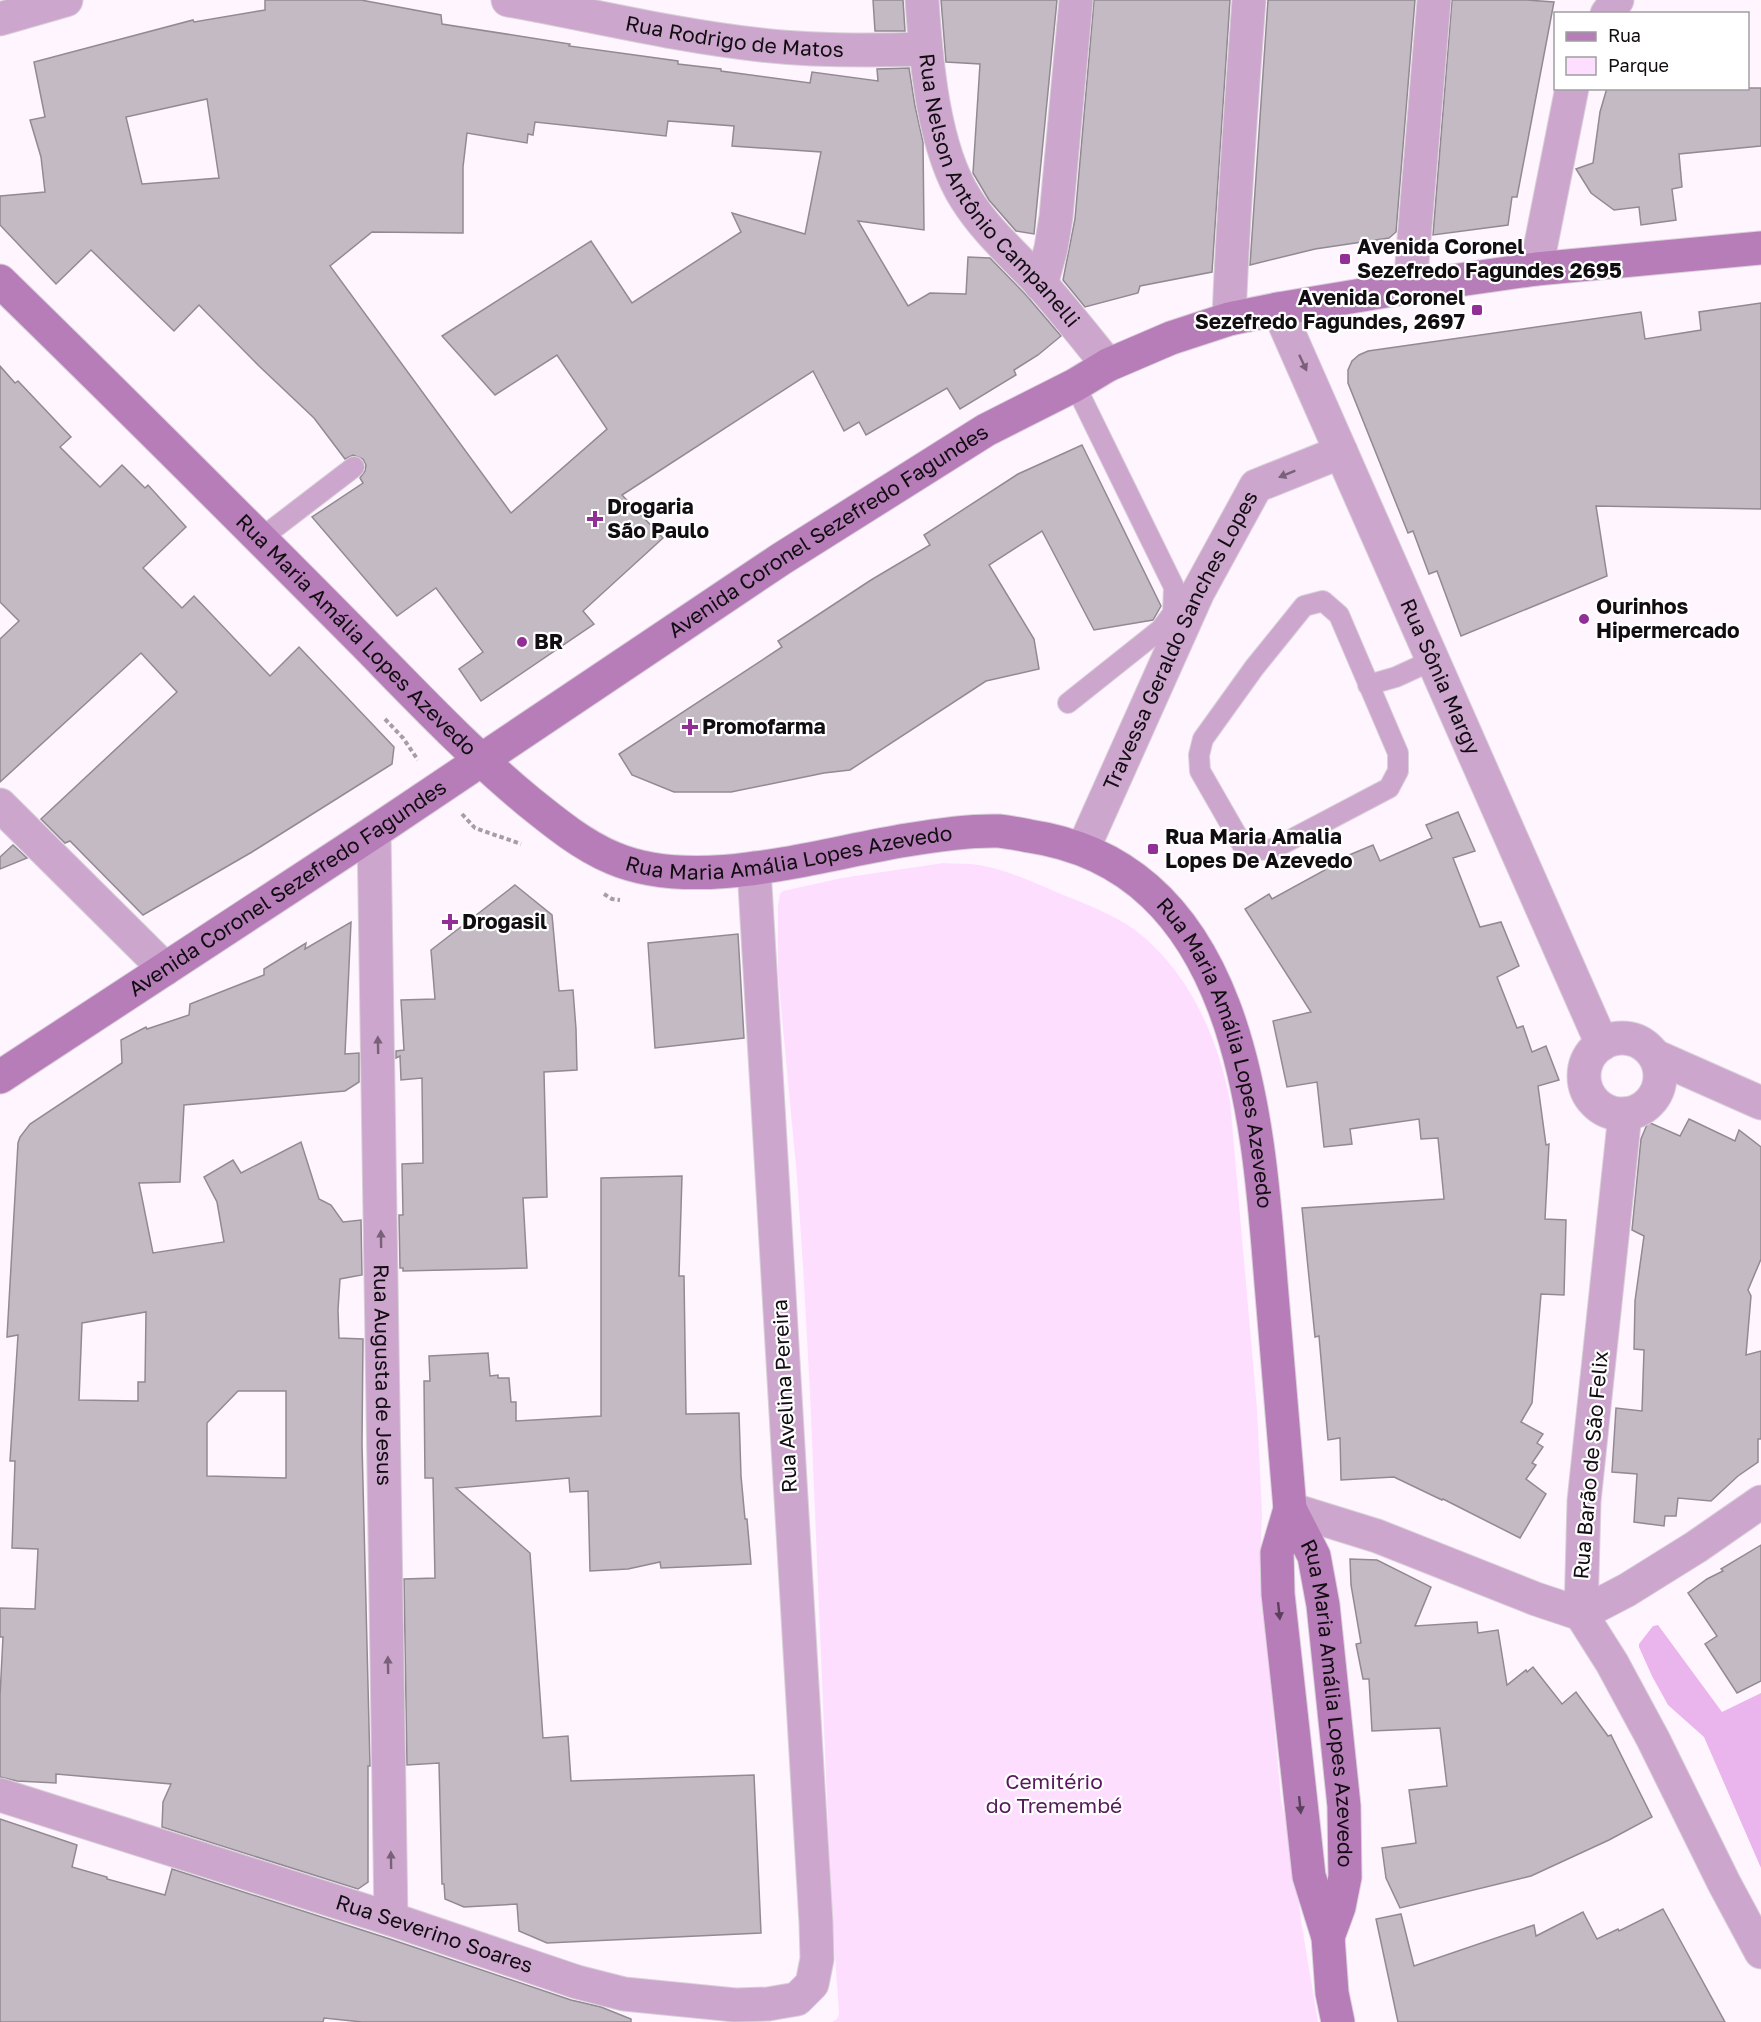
<svg xmlns="http://www.w3.org/2000/svg" width="1761" height="2022" viewBox="0 0 1761 2022" font-family="'Golos Text',sans-serif">
<style>
.green{fill:#fedeff}
.forest{fill:#eab5ec}
.building{fill:#c3bac3;stroke:#928a93;stroke-width:1.5;fill-rule:evenodd}
.lines{fill:none;stroke-linecap:round;stroke-linejoin:round}
.service-casing{stroke:#d9d0d9;stroke-width:22}
.minor-casing{stroke:#d9d0d9;stroke-width:35}
.secondary-casing{stroke:#d9d0d9;stroke-width:35}
.path{stroke:#a69ea6;stroke-width:4;stroke-dasharray:4.5 3;stroke-linecap:butt}
.service{stroke:#cda6ce;stroke-width:20}
.minor{stroke:#cda6ce;stroke-width:33}
.secondary{stroke:#b67db8;stroke-width:33}
.oneway{fill:#786179}
.oneway2{fill:#5b3f5c}
.poi-dot{fill:#912f97;stroke:#fff;stroke-width:2}
.labels{text-anchor:middle;stroke-width:4.5;stroke-linejoin:round;paint-order:stroke}
.street-label{font-size:21px;fill:#110d11;stroke:#fff}
.poi-label{font-size:21px;font-weight:bold;fill:#110d11;stroke:#fff;text-anchor:start}
.park-label{font-size:21px;fill:#581a5c;stroke:#fff}
</style>
<rect width="100%" height="100%" fill="#fff5ff"/>
<path class="green" d="M943,863C955,864 968,863 979,865C1008,870 1035,883 1061,894C1085,904 1113,914 1135,930C1188,970 1218,1037 1230,1101L1257,1409L1262,1513L1260,1564L1281,1800L1295,1862L1301,1921L1318,2022H832L837,2019L839,2014L831,1896L810,1393L803,1266L797,1177L778,975V905L780,894L783,891L842,878Z"/>
<polygon class="forest" points="1658,1625 1722,1712 1761,1693 1761,1868 1704,1737 1668,1705 1652,1676 1639,1647 1639,1644 1653,1626"/>
<g class="building">
<path d="M265,0H361L441,15L442,24L570,44L569,46L678,61V64L721,69V71L810,83L812,72L878,81L877,69L909,68L915,106L923,142L924,230L858,221L908,306L930,293L966,294L968,257L990,258L1026,295L1061,336L1038,355L1014,370L1016,375L960,409L947,388L866,435L859,422L844,431L813,371L622,495L663,538L583,611L594,624L481,701L459,669L483,652L436,588L397,616L312,517L363,483L360,478L365,471L366,465L363,459L353,455L345,459L314,418L259,366L199,305L174,331L91,250L56,284L0,225V196L45,192L41,157L30,120L45,117L34,62L193,20L194,22L265,10ZM207,99L219,178L142,184L126,117ZM668,121L734,126L732,146L821,152L805,234L732,213L741,232L632,303L591,241L442,336L495,395L557,355L607,429L511,513L330,266L372,232L463,233V167L467,133L527,143L528,134L533,135L535,122L666,136Z"/>
<polygon points="873,0 903,0 905,31 875,31"/>
<polygon points="941,0 1057,0 1034,234 1016,231 989,200 973,173 980,64 946,62"/>
<polygon points="1094,0 1230,0 1212,272 1140,286 1138,293 1085,307 1063,280 1075,219"/>
<polygon points="1268,0 1415,0 1396,232 1389,238 1315,249 1250,265"/>
<polygon points="1452,0 1527,0 1554,2 1517,197 1512,197 1508,225 1433,235"/>
<polygon points="1607,88 1761,88 1761,146 1679,154 1682,187 1672,189 1676,220 1641,225 1639,207 1614,210 1591,193 1576,169 1593,163 1600,112"/>
<polygon points="1761,303 1761,509 1596,506 1607,576 1461,636 1437,571 1429,574 1413,531 1408,533 1348,383 1348,370 1352,361 1359,355 1368,351 1641,312 1645,339 1701,330 1699,312"/>
<polygon points="0,366 15,383 18,381 71,437 60,447 100,487 122,465 145,488 148,485 186,527 143,568 182,608 194,596 270,676 299,647 394,747 392,764 252,852 143,915 70,841 65,843 41,819 177,692 141,653 0,782 0,639 19,621 0,602"/>
<polygon points="1082,445 1161,606 1153,620 1094,630 1042,531 989,565 1034,639 1039,669 986,681 850,770 824,773 731,792 674,792 632,775 619,754 782,647 778,641 871,580 930,545 924,535 1018,474"/>
<polygon points="1458,812 1475,851 1453,858 1480,927 1501,922 1519,966 1497,977 1517,1028 1523,1026 1532,1052 1546,1046 1559,1080 1538,1086 1546,1145 1549,1144 1545,1219 1566,1220 1564,1295 1541,1294 1532,1403 1521,1422 1543,1434 1537,1443 1543,1447 1532,1463 1536,1465 1526,1479 1546,1494 1520,1538 1443,1499 1442,1500 1394,1477 1341,1480 1340,1438 1328,1440 1319,1336 1315,1337 1302,1208 1444,1199 1438,1138 1421,1139 1419,1119 1350,1129 1352,1144 1324,1147 1317,1082 1287,1087 1273,1021 1311,1012 1245,909 1269,894 1272,899 1325,870 1323,866 1373,845 1380,861 1432,838 1426,825"/>
<polygon points="13,845 27,858 0,869 0,857"/>
<polygon points="515,885 552,915 559,991 573,990 576,1029 577,1070 544,1072 547,1197 523,1198 527,1268 403,1271 403,1268 400,1268 399,1215 403,1215 402,1164 423,1163 422,1080 422,1078 401,1080 400,1056 396,1058 396,1051 404,1050 401,1000 435,999 431,950"/>
<path d="M351,922L345,1054L359,1053V1082L345,1091L184,1105L180,1182L139,1183L153,1253L224,1242L217,1202L204,1177L233,1160L241,1173L301,1142L319,1199L331,1205L343,1222L361,1220L362,1275L340,1279L338,1310L339,1338L363,1339L362,1444L370,1766H368V1882L358,1889L162,1827L163,1802L171,1784L56,1774V1783L17,1781L0,1777V1696L3,1637H0V1608L35,1609L38,1549L12,1548L15,1461H10L18,1335L7,1337L18,1143L20,1137L30,1124L122,1063L121,1040L146,1027L147,1029L189,1015L190,1004L264,975V969L306,943L305,949ZM146,1312L145,1382H138V1401L79,1400L82,1323ZM238,1391H286V1478L207,1476V1423Z"/>
<polygon points="738,934 744,1038 655,1048 648,943"/>
<polygon points="1689,1119 1735,1141 1739,1130 1761,1147 1761,1259 1748,1290 1751,1296 1746,1355 1761,1351 1761,1439 1758,1439 1758,1462 1738,1476 1711,1501 1678,1498 1676,1516 1665,1516 1664,1526 1634,1522 1637,1474 1612,1472 1616,1408 1642,1411 1644,1350 1634,1349 1635,1301 1644,1236 1632,1230 1641,1139 1648,1122 1680,1136"/>
<polygon points="682,1176 679,1276 684,1276 686,1414 739,1413 741,1476 745,1519 747,1519 751,1564 661,1568 660,1562 628,1569 590,1571 588,1491 570,1492 569,1478 456,1488 530,1553 543,1738 568,1736 571,1781 754,1775 761,1933 547,1943 519,1931 517,1904 464,1907 445,1899 444,1884 442,1884 439,1763 407,1765 404,1579 435,1578 433,1478 425,1478 424,1381 430,1381 429,1356 488,1353 490,1376 498,1375 498,1378 509,1378 511,1402 516,1402 516,1421 601,1416 601,1178"/>
<polygon points="1761,1545 1761,1681 1737,1693 1705,1644 1717,1636 1688,1593 1707,1579 1723,1571 1721,1569"/>
<polygon points="1350,1559 1377,1560 1431,1587 1415,1626 1477,1622 1478,1633 1498,1630 1507,1685 1526,1670 1527,1672 1533,1667 1562,1704 1576,1692 1608,1736 1611,1735 1652,1817 1609,1840 1531,1876 1400,1908 1386,1878 1382,1848 1416,1843 1409,1790 1447,1786 1440,1728 1372,1731 1369,1679 1363,1679 1356,1644 1361,1643 1351,1585"/>
<polygon points="0,1819 77,1845 72,1867 107,1877 107,1879 165,1895 172,1869 390,1939 571,2000 601,2007 631,2019 631,2022 362,2022 324,2018 323,2022 0,2022"/>
<polygon points="1663,1909 1725,2022 1398,2022 1376,1919 1401,1914 1414,1966 1534,1925 1536,1936 1583,1912 1597,1939 1618,1929 1619,1931"/>
</g>
<g class="lines">
<defs>
<g id="service">
<polyline points="260,539 354,467"/>
<polygon points="1323,601 1339,615 1398,753 1398,771 1389,788 1273,849 1257,850 1243,846 1200,771 1199,755 1203,739 1254,668 1304,606"/>
<polyline points="1368,685 1396,677 1433,660"/>
<polyline points="1068,703 1161,629 1173,613 1174,587 1075,385"/>
</g>
<g id="minor">
<path id="s1" d="M508,0C592,15 676,36 761,45C815,51 870,51 925,49"/>
<path id="s2" d="M922,0C926,60 933,148 966,199C986,231 1015,256 1041,284C1064,310 1086,338 1108,365"/>
<polyline points="1607,14 1617,0"/>
<polyline points="0,19 66,0"/>
<polyline points="1536,269 1572,88"/>
<polyline points="1041,285 1051,248 1056,217 1076,0"/>
<polyline points="1410,287 1434,0"/>
<path id="s3" d="M1278,309L1602,1044"/>
<path d="M1229,319C1233,212 1241,106 1249,0"/>
<polyline points="0,805 165,969"/>
<path id="s4" d="M374,832L391,1919"/>
<path id="s5" d="M1083,849L1198,592L1256,486L1341,452"/>
<circle cx="1622" cy="1076" r="38"/>
<polyline points="1655,1056 1761,1103"/>
<polyline points="1625,1114 1584,1501 1581,1614 1612,1663 1653,1739 1724,1883 1761,1952"/>
<polyline points="1290,1509 1377,1536 1536,1599 1581,1614 1627,1590 1696,1547 1761,1502"/>
<path id="s6" d="M0,1795L391,1919L577,1982L624,1994L735,2005L768,2004L797,1999L812,1984L817,1959L816,1923L754,868"/>
</g>
<g id="secondary">
<path id="s7" d="M0,281C123,401 244,522 365,644C418,698 470,753 528,801C554,822 582,845 613,858C697,894 819,854 907,840C936,835 968,830 999,831C1009,832 1019,834 1029,836C1240,867 1258,1113 1271,1283C1277,1358 1283,1433 1290,1509L1277,1553L1278,1594L1309,1876L1328,1937L1332,1993L1338,2022"/>
<path id="s8" d="M0,1077L374,832L781,559L986,430L1075,385L1108,365L1171,338L1229,319L1278,309L1410,287L1536,269L1761,248"/>
<path id="s9" d="M1290,1509L1314,1556L1323,1605L1344,1806L1345,1877L1339,1907L1328,1937"/>
</g>
</defs>
<use href="#service" class="service-casing"/>
<use href="#minor" class="minor-casing"/>
<use href="#secondary" class="secondary-casing"/>
<g class="path">
<polyline points="385,719 403,738 418,760"/>
<polyline points="462,814 475,828 521,844"/>
<polyline points="604,894 612,899 620,900"/>
</g>
<use href="#service" class="service"/>
<use href="#minor" class="minor"/>
<use href="#secondary" class="secondary"/>
</g>
<defs><path id="oneway-solid" d="M-6-.8H1V-3.2L6.5 0L1 3.2V.8H-6Z" transform="scale(1.5)"/></defs>
<g class="oneway">
<use href="#oneway-solid" transform="translate(1303 363) rotate(65)"/>
<use href="#oneway-solid" transform="translate(1287 474) rotate(158)"/>
<use href="#oneway-solid" transform="translate(378 1045) rotate(-91)"/>
<use href="#oneway-solid" transform="translate(381 1239) rotate(-91)"/>
<use href="#oneway-solid" transform="translate(388 1665) rotate(-91)"/>
<use href="#oneway-solid" transform="translate(391 1860) rotate(-91)"/>
</g>
<g class="oneway2">
<use href="#oneway-solid" transform="translate(1279 1611) rotate(84)"/>
<use href="#oneway-solid" transform="translate(1300 1805) rotate(84)"/>
</g>
<g class="poi-dot">
<rect x="1339" y="253" width="12" height="12" rx="3"/>
<rect x="1471" y="304" width="12" height="12" rx="3"/>
<path d="M592 510h6v6h6v6h-6v6h-6v-6h-6v-6h6z"/>
<circle cx="1584" cy="619" r="6"/>
<circle cx="522" cy="642" r="6"/>
<path d="M687 718h6v6h6v6h-6v6h-6v-6h-6v-6h6z"/>
<rect x="1147" y="843" width="12" height="12" rx="3"/>
<path d="M447 913h6v6h6v6h-6v6h-6v-6h-6v-6h6z"/>
</g>
<g class="labels">
<g class="street-label">
<text dy="7" stroke="none"><textPath href="#s1" startOffset="230">Rua Rodrigo de Matos</textPath></text>
<text dy="7" stroke="none"><textPath href="#s2" startOffset="213">Rua Nelson Antônio Campanelli</textPath></text>
<text dy="7" stroke="none"><textPath href="#s8" startOffset="992">Avenida Coronel Sezefredo Fagundes</textPath></text>
<text dy="7" stroke="none"><textPath href="#s7" startOffset="502">Rua Maria Amália Lopes Azevedo</textPath></text>
<text dy="7" stroke="none"><textPath href="#s5" startOffset="230">Travessa Geraldo Sanches Lopes</textPath></text>
<text dy="7" stroke="none"><textPath href="#s3" startOffset="402">Rua Sônia Margy</textPath></text>
<text dy="7" stroke="none"><textPath href="#s7" startOffset="1023">Rua Maria Amália Lopes Azevedo</textPath></text>
<text dy="7" stroke="none"><textPath href="#s8" startOffset="344">Avenida Coronel Sezefredo Fagundes</textPath></text>
<text dy="7" stroke="none"><textPath href="#s7" startOffset="1580">Rua Maria Amália Lopes Azevedo</textPath></text>
<text dy="7" stroke="none"><textPath href="#s4" startOffset="543">Rua Augusta de Jesus</textPath></text>
<text transform="translate(785 1396) rotate(-93)" y="7">Rua Avelina Pereira</text>
<text transform="translate(1591 1465) rotate(-85)" y="7">Rua Barão de São Felix</text>
<text dy="7" stroke="none"><textPath href="#s9" startOffset="201">Rua Maria Amália Lopes Azevedo</textPath></text>
<text dy="7" stroke="none"><textPath href="#s6" startOffset="456">Rua Severino Soares</textPath></text>
</g>
<g class="poi-label">
<text x="1357" y="254">Avenida Coronel<tspan x="1357" dy="24">Sezefredo Fagundes 2695</tspan></text>
<text x="1465" y="305" text-anchor="end">Avenida Coronel<tspan x="1465" dy="24">Sezefredo Fagundes, 2697</tspan></text>
<text x="607" y="514">Drogaria<tspan x="607" dy="24">São Paulo</tspan></text>
<text x="1596" y="614">Ourinhos<tspan x="1596" dy="24">Hipermercado</tspan></text>
<text x="534" y="649">BR</text>
<text x="702" y="734">Promofarma</text>
<text x="1165" y="844">Rua Maria Amalia<tspan x="1165" dy="24">Lopes De Azevedo</tspan></text>
<text x="462" y="929">Drogasil</text>
</g>
<g class="park-label">
<text x="1054" y="1789">Cemitério<tspan x="1054" dy="24">do Tremembé</tspan></text>
</g>
</g>
<rect x="1554" y="12" width="195" height="78" fill="#ffffff" stroke="#a09ea0" stroke-width="1.5"/>
<rect x="1566" y="32" width="30" height="9" fill="#b67db8" stroke="#a09ea0" stroke-width="1.5"/>
<text x="1608" y="42" font-size="18" fill="#110d11">Rua</text>
<rect x="1566" y="57" width="30" height="18" fill="#fedeff" stroke="#a09ea0" stroke-width="1.5"/>
<text x="1608" y="72" font-size="18" fill="#110d11">Parque</text>
</svg>
